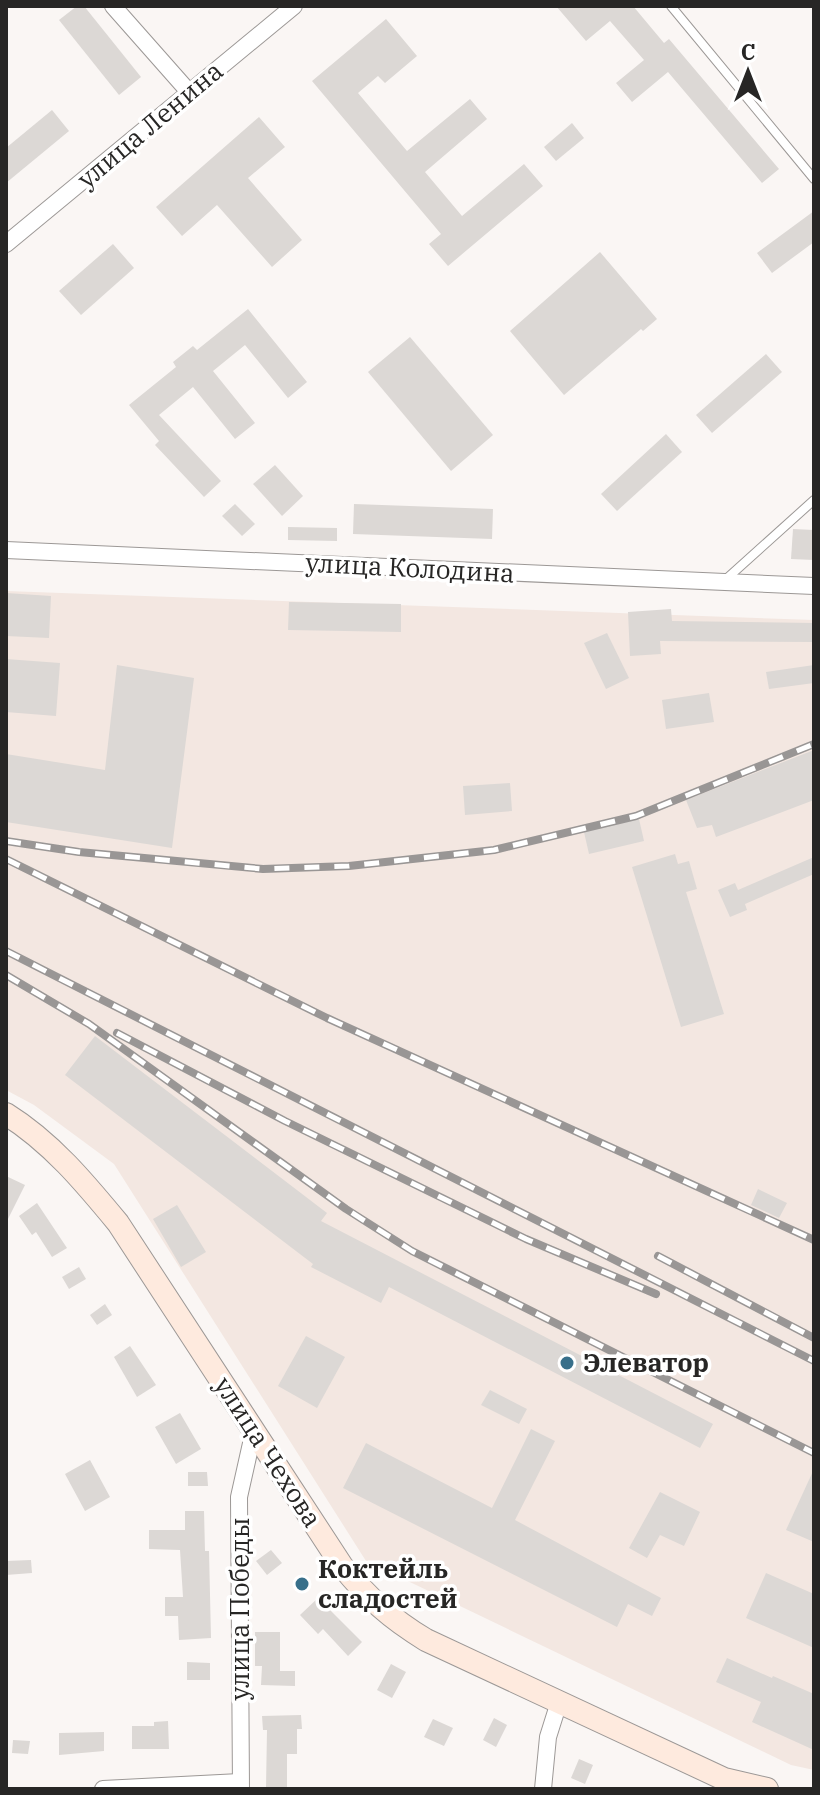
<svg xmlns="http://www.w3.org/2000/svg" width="820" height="1795" viewBox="0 0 820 1795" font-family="'IBM Plex Serif',serif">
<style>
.built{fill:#f3e7e1}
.building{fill:#dcd8d5}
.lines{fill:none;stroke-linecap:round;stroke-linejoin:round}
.lane-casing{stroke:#9c9896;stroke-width:10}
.street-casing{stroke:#9c9896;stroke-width:18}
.secondary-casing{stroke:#9c9896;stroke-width:24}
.lane{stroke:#fff;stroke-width:8}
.street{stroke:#fff;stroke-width:16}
.secondary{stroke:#feeade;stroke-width:22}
.rail-casing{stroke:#999695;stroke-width:8}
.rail{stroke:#fff;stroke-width:5;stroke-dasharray:15;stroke-linecap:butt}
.poi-dot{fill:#386f8a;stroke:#fff;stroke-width:3}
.labels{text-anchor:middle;stroke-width:7;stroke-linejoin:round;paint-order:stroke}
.street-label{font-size:26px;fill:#272625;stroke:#fff}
.poi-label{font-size:26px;font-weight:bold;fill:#272625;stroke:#fff;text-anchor:start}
</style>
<rect width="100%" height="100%" fill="#faf6f4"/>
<polygon class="built" points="6,591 814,620 814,1770 791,1765 366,1561 114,1164 34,1105 6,1090"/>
<g class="building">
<polygon points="77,6 84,6 141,77 119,95 59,20"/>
<polygon points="556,6 633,6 664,43 669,39 779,169 762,183 668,72 632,102 616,83 644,60 610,21 586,41"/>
<polygon points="386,19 417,56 385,83 378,76 358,93 407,151 470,99 487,119 425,172 462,216 524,164 543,186 448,266 429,244 441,234 312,81"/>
<polygon points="52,110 69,131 6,183 6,148"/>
<polygon points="259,117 285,147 248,178 302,240 272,267 217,205 182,236 156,207"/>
<polygon points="572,123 584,138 556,161 544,147"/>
<polygon points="814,211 814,242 772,273 757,253"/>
<polygon points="113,244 134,268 81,315 59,291"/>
<polygon points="600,252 657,319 643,331 641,329 564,395 510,331"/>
<polygon points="248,309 307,382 288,398 245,345 213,371 255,423 235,439 193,387 159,415 221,481 204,497 155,445 159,441 129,405 176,367 173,362 193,346 197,350"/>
<polygon points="410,337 493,435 451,471 368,372"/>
<polygon points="766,354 782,372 712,433 696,415"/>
<polygon points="666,434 682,452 617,511 601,494"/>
<polygon points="275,465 303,496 282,516 253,484"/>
<polygon points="235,504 255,524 242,536 222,516"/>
<polygon points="354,504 493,509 492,539 353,534"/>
<polygon points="288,527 337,528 337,541 288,540"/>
<polygon points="793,529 814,530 814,560 791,559"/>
<polygon points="6,593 51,596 49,638 6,636"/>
<polygon points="289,602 401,604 401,632 288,630"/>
<polygon points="671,609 672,621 814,623 814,642 660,641 661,654 630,656 628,612"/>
<polygon points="607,633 629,678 606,689 584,643"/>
<polygon points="6,659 60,663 56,716 6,712"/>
<polygon points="117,665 194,678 172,848 6,822 6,754 105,770"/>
<polygon points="814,665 814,683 769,689 766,672"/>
<polygon points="709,693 714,722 666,729 662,700"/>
<polygon points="814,750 814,800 716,837 712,825 697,828 686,800"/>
<polygon points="510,783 512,811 465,815 463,786"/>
<polygon points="639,819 644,841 589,854 584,832"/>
<polygon points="675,854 678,864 689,861 697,889 686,892 724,1014 681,1027 632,867"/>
<polygon points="814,857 814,874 745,904 747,910 730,917 718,890 735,883 738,890"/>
<polygon points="95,1036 327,1213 321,1221 713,1424 700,1448 389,1287 381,1303 311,1267 313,1264 65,1075"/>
<polygon points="6,1176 25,1185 6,1223"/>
<polygon points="758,1189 787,1203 779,1218 751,1205"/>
<polygon points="37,1203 67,1248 52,1257 36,1232 32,1235 19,1216"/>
<polygon points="177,1205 206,1252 181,1267 153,1219"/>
<polygon points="79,1267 86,1279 69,1289 62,1277"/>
<polygon points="105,1304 112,1315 97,1325 90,1315"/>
<polygon points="306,1336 345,1357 317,1408 278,1386"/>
<polygon points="130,1346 156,1385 137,1397 114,1357"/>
<polygon points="490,1390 527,1409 519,1424 481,1405"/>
<polygon points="180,1413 201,1449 176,1464 155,1427"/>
<polygon points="531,1429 555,1441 515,1520 661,1598 652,1616 628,1604 617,1627 343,1488 366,1443 492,1508"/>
<polygon points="90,1460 110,1497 85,1511 65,1474"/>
<polygon points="814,1469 814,1542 786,1530"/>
<polygon points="188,1472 207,1472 208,1486 188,1486"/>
<polygon points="660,1492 700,1512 684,1546 660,1535 647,1558 629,1548"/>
<polygon points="185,1511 204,1511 205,1551 209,1551 211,1638 179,1640 178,1616 165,1616 165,1597 183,1597 180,1550 149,1549 149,1530 185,1530"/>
<polygon points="271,1550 282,1563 267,1575 256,1561"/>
<polygon points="31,1560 32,1573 6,1575 6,1561"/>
<polygon points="766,1573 814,1594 814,1648 746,1618"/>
<polygon points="318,1598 362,1642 348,1656 323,1629 318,1634 300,1615"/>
<polygon points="255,1632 280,1632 280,1671 295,1671 295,1686 261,1685 262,1666 255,1666"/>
<polygon points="727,1658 772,1678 773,1676 814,1694 814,1750 752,1722 761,1702 716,1682"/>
<polygon points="187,1662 210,1663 210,1680 187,1680"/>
<polygon points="391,1664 406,1672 392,1698 377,1690"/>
<polygon points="301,1715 302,1729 297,1729 297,1754 287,1754 287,1788 266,1788 267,1730 263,1730 262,1716"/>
<polygon points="494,1718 507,1725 496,1747 483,1740"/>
<polygon points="433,1719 453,1728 444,1746 424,1737"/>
<polygon points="168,1721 169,1749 132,1749 132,1726 154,1726 154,1722"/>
<polygon points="104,1732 104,1751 59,1755 59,1733"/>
<polygon points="13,1740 30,1741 28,1754 12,1753"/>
<polygon points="579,1759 593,1765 585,1784 571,1778"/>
</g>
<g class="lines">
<defs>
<g id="lane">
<polyline points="671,6 814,179"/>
<polyline points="724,581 814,500"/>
</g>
<g id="street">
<polyline points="113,6 189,92"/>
<polyline points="6,244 294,6"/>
<polyline points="6,550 814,586"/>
<polyline points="103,1789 240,1782"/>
<polyline points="241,1789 239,1497 254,1430"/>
<polyline points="543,1789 548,1737 559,1702"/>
</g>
<path id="secondary" d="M6,1114C51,1142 85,1183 118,1223L342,1566C369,1599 390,1618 426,1640L724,1779L767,1789"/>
</defs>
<use href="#lane" class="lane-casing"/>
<use href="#street" class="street-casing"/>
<use href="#secondary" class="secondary-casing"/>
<use href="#lane" class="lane"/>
<use href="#street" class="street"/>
<use href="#secondary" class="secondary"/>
<defs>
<g id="rail">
<polyline points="6,841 79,852 263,869 349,866 494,850 636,816 814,744"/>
<polyline points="6,859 327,1018 814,1240"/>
<polyline points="6,951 814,1361"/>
<polyline points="6,975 89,1024 346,1209 412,1251 814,1453"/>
<polyline points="117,1033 285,1121 526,1239 656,1294"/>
<polyline points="658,1256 814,1338"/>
</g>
</defs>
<use href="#rail" class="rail-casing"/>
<use href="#rail" class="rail"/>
</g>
<g class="poi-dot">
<circle cx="567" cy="1363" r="8"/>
<circle cx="302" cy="1584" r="8"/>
</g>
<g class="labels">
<g class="street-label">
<text transform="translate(150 125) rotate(-40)" y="9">улица Ленина</text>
<text transform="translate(410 568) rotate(3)" y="9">улица Колодина</text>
<text transform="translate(268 1452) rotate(57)" y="9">улица Чехова</text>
<text transform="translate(240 1609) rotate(-90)" y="9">улица Победы</text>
</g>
<g class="poi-label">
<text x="583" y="1372">Элеватор</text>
<text x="318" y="1578">Коктейль<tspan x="318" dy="30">сладостей</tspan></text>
</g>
</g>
<rect width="820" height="1795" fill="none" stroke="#272625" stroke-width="16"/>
<g transform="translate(748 72)" stroke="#ffffff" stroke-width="6" paint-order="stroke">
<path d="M0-6L14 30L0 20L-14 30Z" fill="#272625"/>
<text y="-12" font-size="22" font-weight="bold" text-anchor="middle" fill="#272625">С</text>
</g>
</svg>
